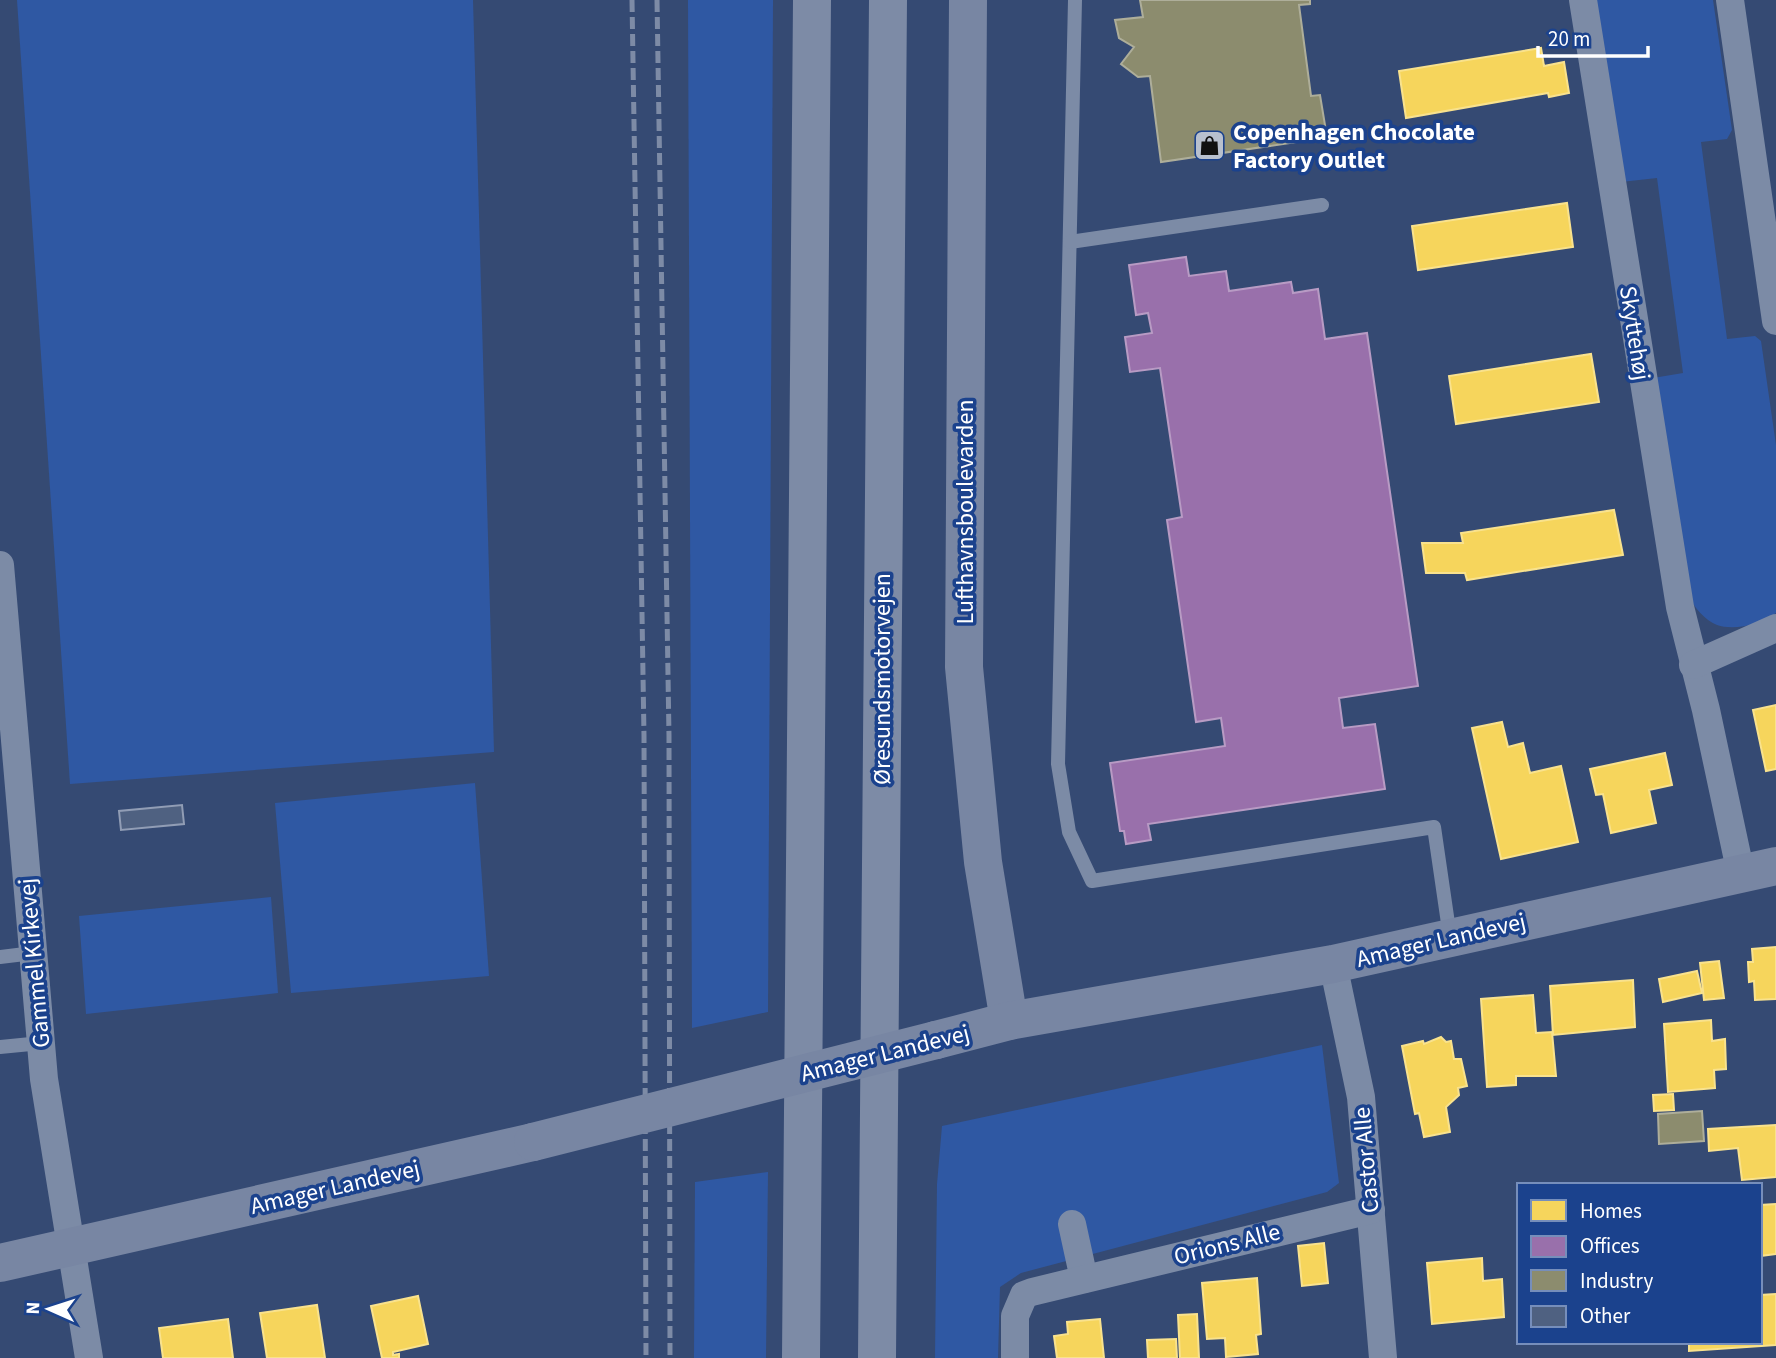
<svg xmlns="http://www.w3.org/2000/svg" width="1776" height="1358" viewBox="0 0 1776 1358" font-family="'Source Sans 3',sans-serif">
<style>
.green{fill:#2f58a3}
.homes{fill:#f6d55c;stroke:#f9e28d;stroke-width:2}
.offices{fill:#9970ab;stroke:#b89bc4;stroke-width:2}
.industry{fill:#8c8c6e;stroke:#aeae9a;stroke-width:2}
.building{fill:#4f6181;stroke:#919db5;stroke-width:2}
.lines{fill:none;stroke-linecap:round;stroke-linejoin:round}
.lane{stroke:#7c8ba6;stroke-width:14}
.street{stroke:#7c8ba6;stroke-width:28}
.secondary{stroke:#7886a3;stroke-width:38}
.highway{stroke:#7d8ba6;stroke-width:38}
.rail{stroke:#7d8ba6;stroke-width:5;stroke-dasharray:12 5;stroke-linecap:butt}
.secondary-bridge{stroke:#7886a3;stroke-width:38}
.labels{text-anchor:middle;stroke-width:7;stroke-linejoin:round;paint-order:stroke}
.poi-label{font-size:24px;font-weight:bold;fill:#fff;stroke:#1b428d;text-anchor:start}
.street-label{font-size:24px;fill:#fff;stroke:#1b428d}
</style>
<rect width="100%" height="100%" fill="#354a73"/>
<g class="green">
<polygon points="17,0 473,0 494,752 70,784"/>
<polygon points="688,0 773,0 768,1012 692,1028"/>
<path d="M1593,0H1713L1732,130L1727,139L1701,142L1727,339L1755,336L1761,341L1776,445V613C1763,624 1734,631 1717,625C1704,620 1696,608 1688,597L1653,378L1683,373L1657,178L1621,182Z"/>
<polygon points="475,783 489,976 291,993 275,803"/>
<polygon points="271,897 278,993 86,1014 79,916"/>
<polygon points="1322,1045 1339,1183 1327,1192 1021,1273 1000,1287 998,1358 935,1358 937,1184 942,1126"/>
<polygon points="768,1172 766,1358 694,1358 695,1182"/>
</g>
<g class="homes">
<polygon points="1541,48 1544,66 1564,62 1569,93 1549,97 1548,93 1406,118 1399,71"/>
<polygon points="1567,203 1573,247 1418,270 1412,226"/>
<polygon points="1591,354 1599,402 1456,424 1449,376"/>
<polygon points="1614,510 1623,555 1467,580 1465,573 1426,573 1422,543 1463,543 1461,533"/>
<polygon points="1776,705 1776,769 1766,771 1753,710"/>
<polygon points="1502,722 1508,747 1523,743 1530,773 1561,766 1578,842 1501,859 1472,728"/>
<polygon points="1665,753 1672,785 1649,790 1656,823 1611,833 1603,794 1596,795 1590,769"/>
<polygon points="1776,947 1776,999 1755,1000 1754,981 1749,982 1748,962 1753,962 1752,949"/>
<polygon points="1719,961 1724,998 1704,1000 1700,963"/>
<polygon points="1697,971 1702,993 1663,1002 1659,979"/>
<polygon points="1633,980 1635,1027 1553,1035 1550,986"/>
<polygon points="1533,995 1536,1033 1552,1032 1556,1076 1516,1076 1516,1085 1487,1087 1481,999"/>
<polygon points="1711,1020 1712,1041 1725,1039 1726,1069 1714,1070 1715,1088 1668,1092 1664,1024"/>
<polygon points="1441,1037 1446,1042 1451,1041 1454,1059 1461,1059 1467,1086 1458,1088 1459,1095 1446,1107 1450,1132 1424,1137 1419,1113 1415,1114 1402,1046 1423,1041 1424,1044"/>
<polygon points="1673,1094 1674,1110 1654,1111 1653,1095"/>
<polygon points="1776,1125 1776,1177 1742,1180 1738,1148 1709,1151 1708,1129"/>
<polygon points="1776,1204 1776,1254 1760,1256 1760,1205"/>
<polygon points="1324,1243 1328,1283 1302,1286 1298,1246"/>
<polygon points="1482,1258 1483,1281 1502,1279 1504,1317 1432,1324 1427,1263"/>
<polygon points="1257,1278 1261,1334 1256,1335 1258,1354 1226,1357 1225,1338 1207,1339 1202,1283"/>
<polygon points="1776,1294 1776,1345 1689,1351 1689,1342 1760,1342 1760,1295"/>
<polygon points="418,1296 428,1344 393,1352 393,1355 399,1354 399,1358 382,1358 371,1306"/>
<polygon points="317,1305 325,1358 267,1358 260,1313"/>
<polygon points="1197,1314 1199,1358 1180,1358 1178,1315"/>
<polygon points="228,1319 233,1358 163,1358 159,1328"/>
<polygon points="1100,1319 1104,1358 1057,1358 1054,1336 1068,1334 1067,1322"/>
<polygon points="1176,1339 1177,1358 1148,1358 1147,1340"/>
</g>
<polygon class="offices" points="1186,257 1189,276 1226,271 1229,291 1291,282 1293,293 1318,289 1325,339 1367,333 1418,686 1339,698 1343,728 1375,724 1385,789 1148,824 1151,840 1126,844 1124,831 1120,831 1110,763 1225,746 1221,718 1196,722 1167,520 1182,517 1160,368 1130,372 1125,337 1152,333 1148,313 1136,315 1129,265"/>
<g class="industry">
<polygon points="1140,0 1310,0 1310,4 1299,5 1311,96 1320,95 1326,131 1316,132 1317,139 1161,162 1150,76 1138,77 1121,64 1134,47 1119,38 1115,20 1143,17"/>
<polygon points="1702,1111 1704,1141 1659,1144 1658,1114"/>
</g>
<polygon class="building" points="182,805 184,824 121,830 119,811"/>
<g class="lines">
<g class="lane">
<polyline points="1075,0 1058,764 1069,832 1092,881 1434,827 1450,937"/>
<polyline points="1070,242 1322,205"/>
<polyline points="0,957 33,953"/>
<polyline points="0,1047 41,1043"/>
</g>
<g class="street">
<polyline points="1583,0 1680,607 1706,710 1741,874"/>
<polyline points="1730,0 1776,321"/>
<polyline points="0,565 44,1079 89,1358"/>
<polyline points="1693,665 1776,628"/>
<polyline points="1333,964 1361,1097 1383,1358"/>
<polyline points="1072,1224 1084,1279"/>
<polyline points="1015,1358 1015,1316 1024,1295 1032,1292 1371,1210"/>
</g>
<g class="secondary">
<polyline points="968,0 964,667 983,862 1009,1021"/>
<polyline points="936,1040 1009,1021 1333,964 1776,866"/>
<polyline points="0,1263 533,1142"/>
</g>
<g class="highway">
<polyline points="801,1358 812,0"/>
<polyline points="877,1358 888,0"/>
</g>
<g class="rail">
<polyline points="632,0 644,736 646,1358"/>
<polyline points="657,0 669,736 670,1358"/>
</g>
<polyline class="secondary-bridge" points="533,1142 936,1040"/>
</g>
<defs>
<symbol id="shop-square" viewBox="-11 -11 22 22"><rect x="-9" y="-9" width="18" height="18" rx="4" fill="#b8c0ce" stroke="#1b428d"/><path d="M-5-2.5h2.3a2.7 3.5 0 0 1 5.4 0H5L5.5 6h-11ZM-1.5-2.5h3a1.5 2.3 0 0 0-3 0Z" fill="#111"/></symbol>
</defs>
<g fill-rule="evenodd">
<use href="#shop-square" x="1192" y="128" width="35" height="35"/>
</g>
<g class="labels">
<g class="poi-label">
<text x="1233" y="140">Copenhagen Chocolate<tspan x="1233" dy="28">Factory Outlet</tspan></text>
</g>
<g class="street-label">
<text transform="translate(1635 333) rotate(81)" y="8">Skyttehøj</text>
<text transform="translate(965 512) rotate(-90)" y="8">Lufthavnsboulevarden</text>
<text transform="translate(882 679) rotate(-90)" y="8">Øresundsmotorvejen</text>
<text transform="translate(1441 940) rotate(-13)" y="8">Amager Landevej</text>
<text transform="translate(34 963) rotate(-95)" y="8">Gammel Kirkevej</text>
<text transform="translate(885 1053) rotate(-14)" y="8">Amager Landevej</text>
<text transform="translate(1366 1160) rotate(-95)" y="8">Castor Alle</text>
<text transform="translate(335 1187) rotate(-13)" y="8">Amager Landevej</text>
<text transform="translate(1227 1244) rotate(-14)" y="8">Orions Alle</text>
</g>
</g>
<rect x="1517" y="1183" width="245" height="161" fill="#1b428d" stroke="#768ebb" stroke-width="2"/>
<rect x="1531" y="1200" width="35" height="21" fill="#f6d55c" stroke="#768ebb" stroke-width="2"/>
<text x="1580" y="1218" font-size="21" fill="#ffffff">Homes</text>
<rect x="1531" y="1236" width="35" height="21" fill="#9970ab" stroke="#768ebb" stroke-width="2"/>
<text x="1580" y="1253" font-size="21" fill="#ffffff">Offices</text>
<rect x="1531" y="1270" width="35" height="21" fill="#8c8c6e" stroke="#768ebb" stroke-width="2"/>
<text x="1580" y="1288" font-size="21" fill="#ffffff">Industry</text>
<rect x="1531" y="1306" width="35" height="21" fill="#4f6181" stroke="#768ebb" stroke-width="2"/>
<text x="1580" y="1323" font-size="21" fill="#ffffff">Other</text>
<g transform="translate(49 1309) rotate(273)" stroke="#1b428d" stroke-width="5" paint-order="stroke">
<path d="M0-5L12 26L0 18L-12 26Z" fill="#ffffff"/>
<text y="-10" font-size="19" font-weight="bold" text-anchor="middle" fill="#ffffff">N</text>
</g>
<path d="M1538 46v10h110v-10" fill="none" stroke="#ffffff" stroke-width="3.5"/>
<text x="1548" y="46" font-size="21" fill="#ffffff" stroke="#1b428d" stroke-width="5" paint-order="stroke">20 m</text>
</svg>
